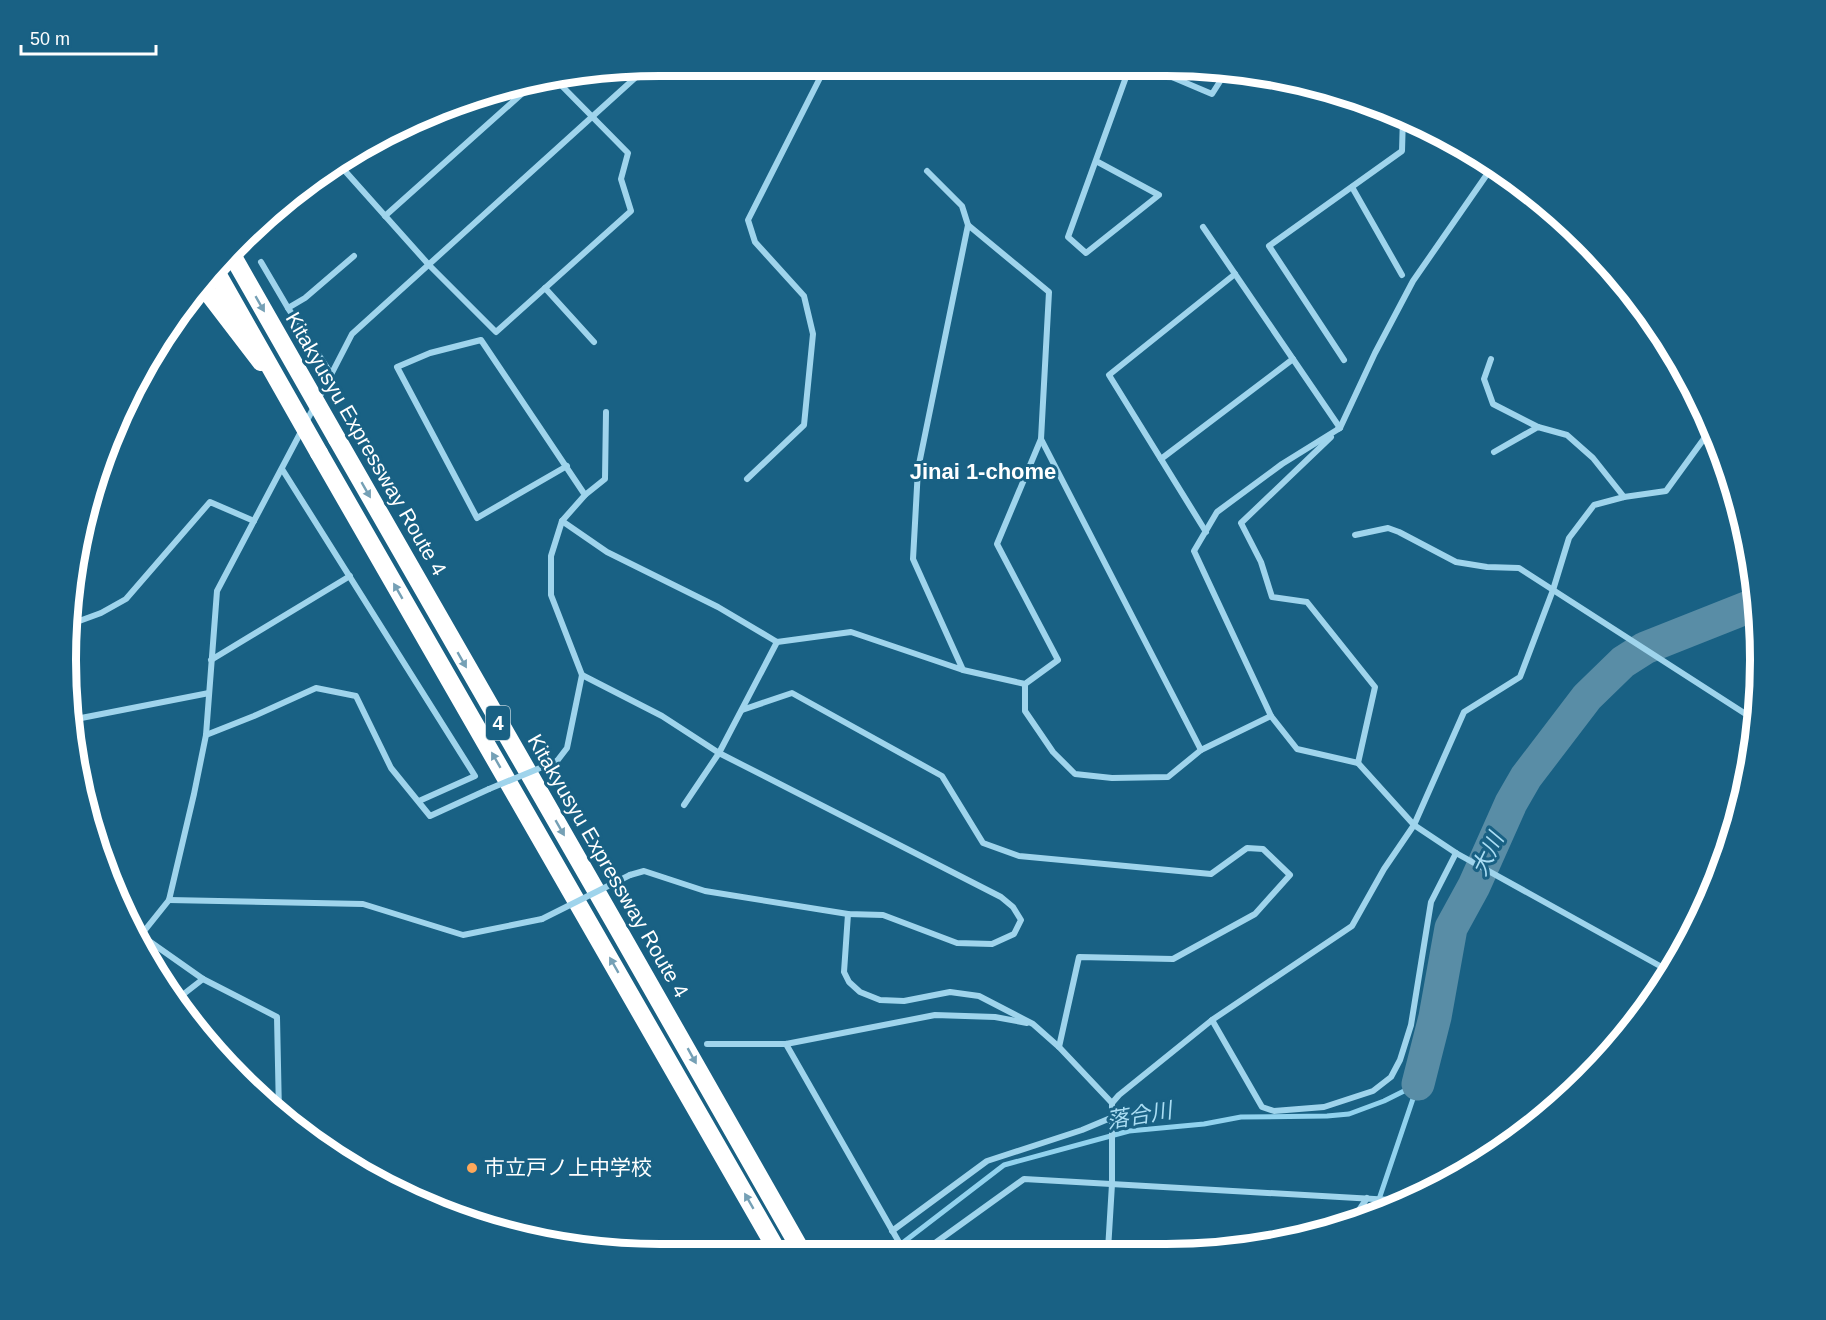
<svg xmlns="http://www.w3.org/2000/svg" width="1826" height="1320" viewBox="0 0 1826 1320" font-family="Arial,'Noto Sans JP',sans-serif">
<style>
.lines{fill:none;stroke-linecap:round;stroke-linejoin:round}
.stream{stroke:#91d2ee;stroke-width:5}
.river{stroke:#598da6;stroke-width:33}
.minor{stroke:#9fd4ec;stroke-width:6}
.motorway{stroke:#fff;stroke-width:18}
.minor-bridge{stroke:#9fd4ec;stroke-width:6}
.motorway-bridge{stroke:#fff;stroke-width:18}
.oneway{fill:#75a0b5}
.poi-dot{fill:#fea85a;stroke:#196184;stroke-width:2}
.labels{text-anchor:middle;stroke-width:6;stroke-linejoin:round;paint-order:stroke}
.shield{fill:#196184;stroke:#bad0da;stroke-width:1.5}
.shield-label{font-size:20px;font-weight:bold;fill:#fff}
.street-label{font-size:21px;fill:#fff;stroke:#196184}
.poi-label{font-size:21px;fill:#fff;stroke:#196184;text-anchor:start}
.neighbourhood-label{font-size:22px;font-weight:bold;fill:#fff;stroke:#196184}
.water-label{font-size:22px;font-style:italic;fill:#aaddf3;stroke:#196184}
.rim{fill:none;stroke:#fff;stroke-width:8}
</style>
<rect width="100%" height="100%" fill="#196184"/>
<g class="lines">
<g class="stream">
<polyline points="1371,1216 1375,1211 1418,1084"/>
<polyline points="892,1251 1004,1165 1129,1131 1204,1124 1241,1117 1327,1116 1349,1114 1384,1101 1418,1084"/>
</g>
<polyline class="river" points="1418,1084 1435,1017 1451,928 1474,886 1511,803 1526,777 1587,697 1623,662 1645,648 1756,604"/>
<g class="minor">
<polyline points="1146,66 1212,94 1226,72"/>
<polyline points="1444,136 1579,235"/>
<polyline points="1096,161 1159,195 1086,253 1068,237 1130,66"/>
<polyline points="337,162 429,265 496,332 631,211 621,179 628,153 556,80"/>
<polyline points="927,171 962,206 968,225"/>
<polyline points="1352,187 1402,275"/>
<polyline points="385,216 535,82"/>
<polyline points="1203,227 1340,428 1338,429"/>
<polyline points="261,262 288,308"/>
<polyline points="545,288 594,342"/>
<polyline points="1491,359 1484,379 1493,404 1538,427"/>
<polyline points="1344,360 1269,246 1402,151 1403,116"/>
<polyline points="331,374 288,308 305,298 354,256"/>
<polyline points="319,398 352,334 646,68"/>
<polyline points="1494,452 1538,427 1567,435 1593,458 1624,497"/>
<polyline points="1161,459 1293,359"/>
<polyline points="282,469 475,776 419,801"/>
<polyline points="747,479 804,425 813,334 804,296 755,242 748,220 826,66"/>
<polyline points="585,495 605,479 606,412"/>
<polyline points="562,521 607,552 718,607 777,642 851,632 963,670 913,559 918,469 968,225 1049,292 1041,439 1201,750 1271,716 1194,551 1217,512 1282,464 1340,428 1375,353 1413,281 1490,170"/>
<polyline points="1206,532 1109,375 1235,274"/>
<polyline points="1355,535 1388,528 1399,532 1456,562 1487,567 1519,568 1755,720"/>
<polyline points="71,624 101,613 126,599 210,502 254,521"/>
<polyline points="211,660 350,576"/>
<polyline points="963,670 1025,684 1058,660 997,544 1041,439"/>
<polyline points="582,675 662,716 719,753 1001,897 1013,907 1021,920 1014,934 992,944 957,943 883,915 848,914 705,891 644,871 630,875"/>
<polyline points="1025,684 1025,711 1053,752 1075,774 1112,778 1168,777 1201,750"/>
<polyline points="742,710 792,693 942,776 983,843 1019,856 1211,874 1247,848 1263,849 1290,875 1255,914 1173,959 1079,957 1059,1047"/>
<polyline points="1271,716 1297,749 1358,763 1375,687 1307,602 1272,597 1261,562 1241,523 1331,437"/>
<polyline points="71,720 209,693"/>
<polyline points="206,735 254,716 316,688 356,696 391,768 430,816 489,789"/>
<polyline points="557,761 567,748 582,675 551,595 551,556 562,521 585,495 481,340 430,353 397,367 477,518 567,466"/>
<polyline points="1358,763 1414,825 1456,853 1669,971"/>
<polyline points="684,805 719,753 777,642"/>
<polyline points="169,900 363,904 463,935 542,919"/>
<polyline points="848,914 844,972 849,982 860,992 880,1000 904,1001 950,992 979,996 1033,1024 1059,1047 1112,1103 1112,1184 1108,1250"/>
<polyline points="132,929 203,979 277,1017 279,1113"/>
<polyline points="141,935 169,900 194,794 206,735 217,591 314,407"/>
<polyline points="176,1000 203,979"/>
<polyline points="1212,1020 1262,1107 1274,1111 1324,1107 1373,1091 1391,1077 1400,1060 1411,1025 1431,902 1456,853"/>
<polyline points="707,1044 786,1044 935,1015 995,1017 1027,1023"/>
<polyline points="786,1044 904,1251"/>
<polyline points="1112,1103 1119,1095 1212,1020 1352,926 1384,869 1414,825 1464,712 1520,677 1553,590 1569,538 1594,505 1624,497 1666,491 1711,429"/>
<polyline points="1350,1224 1367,1198"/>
<polyline points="892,1231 987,1161 1082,1130 1113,1117"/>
<polyline points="924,1251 1024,1179 1409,1201"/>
</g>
<g class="motorway">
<polyline points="202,285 261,362"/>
<path d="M337,439C491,710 649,980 802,1252"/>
<polyline points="319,453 778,1252"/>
</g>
<g class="minor-bridge">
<polyline points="489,789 557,761"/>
<polyline points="542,919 630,875"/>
</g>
<g class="motorway-bridge">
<polyline points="231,253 337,439"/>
<polyline points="214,268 319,453"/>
</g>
</g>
<defs><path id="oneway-solid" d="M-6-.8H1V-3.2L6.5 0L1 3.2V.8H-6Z" transform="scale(1.5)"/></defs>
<g class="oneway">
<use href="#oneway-solid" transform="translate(260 304) rotate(60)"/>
<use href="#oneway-solid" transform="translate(366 490) rotate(60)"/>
<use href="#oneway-solid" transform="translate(398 591) rotate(-120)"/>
<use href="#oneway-solid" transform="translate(462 660) rotate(60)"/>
<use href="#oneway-solid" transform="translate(496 760) rotate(-120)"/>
<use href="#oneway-solid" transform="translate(560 828) rotate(60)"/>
<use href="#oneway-solid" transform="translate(614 965) rotate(-120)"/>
<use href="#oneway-solid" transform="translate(692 1056) rotate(61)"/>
<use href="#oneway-solid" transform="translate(749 1201) rotate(-120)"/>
</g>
<circle class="poi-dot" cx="472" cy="1168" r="6"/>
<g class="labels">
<rect class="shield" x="486" y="706" width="24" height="34" rx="4.5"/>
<g class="shield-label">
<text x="498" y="730">4</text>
</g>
<g class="street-label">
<text transform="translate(366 444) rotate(60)" y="7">Kitakyusyu Expressway Route 4</text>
<text transform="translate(608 866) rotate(60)" y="7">Kitakyusyu Expressway Route 4</text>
</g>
<g class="poi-label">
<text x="484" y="1175">市立戸ノ上中学校</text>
</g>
<g class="neighbourhood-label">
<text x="983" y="479">Jinai 1-chome</text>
</g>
<g class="water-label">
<text transform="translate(1487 854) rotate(-64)" y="8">大川</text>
<text transform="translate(1139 1115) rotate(-10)" y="8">落合川</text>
</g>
</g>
<path d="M0 0H1826V1320H0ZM660 76H1166A584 584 0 0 1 1750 660V660A584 584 0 0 1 1166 1244H660A584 584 0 0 1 76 660V660A584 584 0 0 1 660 76Z" fill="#196184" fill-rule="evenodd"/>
<path class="rim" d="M660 76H1166A584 584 0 0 1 1750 660V660A584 584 0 0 1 1166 1244H660A584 584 0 0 1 76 660V660A584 584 0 0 1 660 76Z"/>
<path d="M21 45v9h135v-9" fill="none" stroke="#ffffff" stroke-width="3"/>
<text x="30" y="45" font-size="18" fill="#ffffff" stroke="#196184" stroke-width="4.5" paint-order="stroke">50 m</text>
</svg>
